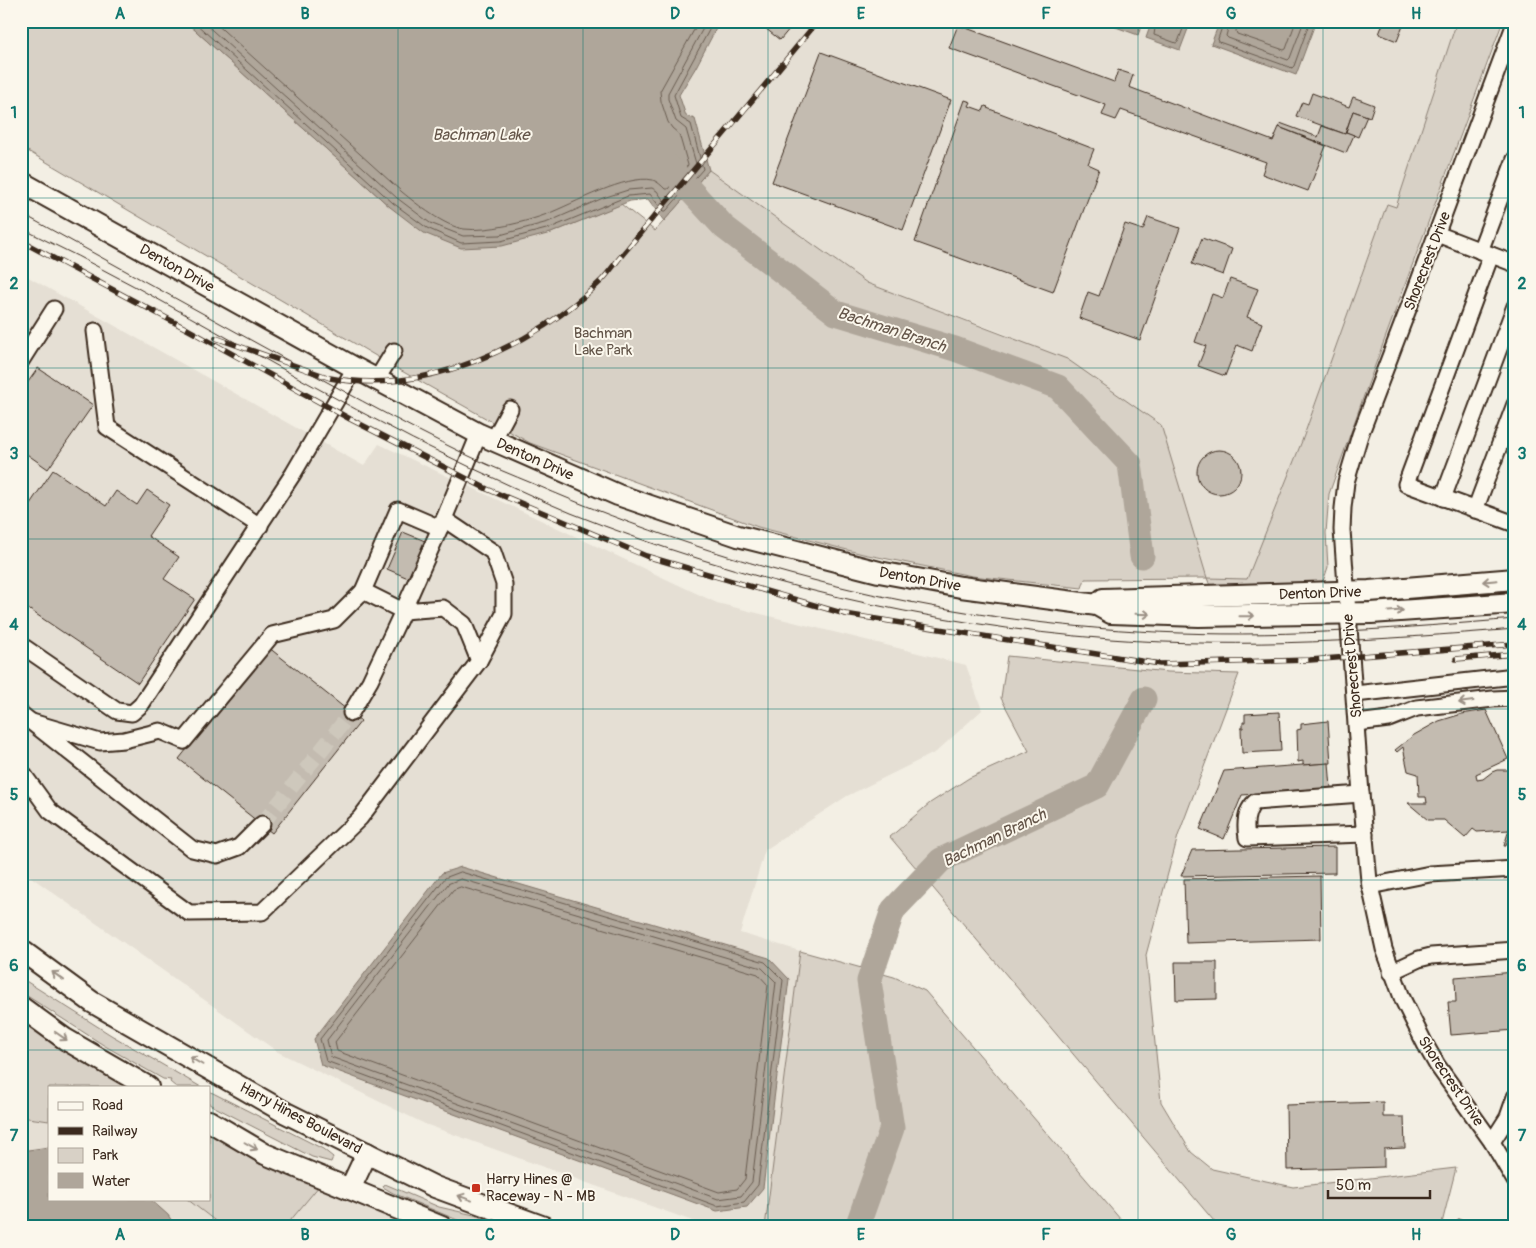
<svg xmlns="http://www.w3.org/2000/svg" width="1536" height="1248" viewBox="0 0 1536 1248" font-family="Pangolin,sans-serif">
<style>
.built{fill:#e5dfd4}
.green{fill:#d8d1c6;stroke:#8a7e72}
.water{fill:#afa69a;stroke:#817468}
.lines{fill:none;stroke-linecap:round;stroke-linejoin:round}
.shore{stroke:#695c50;stroke-width:1}
.river{stroke:#afa69a;stroke-width:25}
.building{fill:#c3bbb0;stroke:#3b2a1e}
.minor-tunnel{stroke:#cec8bc;stroke-width:15;stroke-dasharray:15 8;stroke-linecap:butt}
.minor-casing{stroke:#3b2a1e;stroke-width:19}
.major-casing{stroke:#3b2a1e;stroke-width:24}
.minor{stroke:#fbf7ec;stroke-width:15}
.major{stroke:#fbf7ec;stroke-width:20}
.tram{stroke:#3b2a1e;stroke-width:1}
.rail-casing{stroke:#3b2a1e;stroke-width:5.5}
.rail{stroke:#fbf7ec;stroke-width:4;stroke-dasharray:11;stroke-linecap:butt}
.oneway{stroke:#9b9085}
.grid{fill:none;stroke:#0f766e;stroke-width:1;stroke-opacity:0.55}
.poi-dot{fill:#c8321e;stroke:#fbf7ec;stroke-width:2}
.labels{text-anchor:middle;stroke-width:4;stroke-linejoin:round;paint-order:stroke}
.street-label{font-size:15px;fill:#3b2a1e;stroke:#fbf7ec}
.park-label{font-size:15px;fill:#625448;stroke:#fbf7ec}
.poi-label{font-size:15px;fill:#3b2a1e;stroke:#fbf7ec;text-anchor:start}
.water-label{font-size:16px;font-style:italic;fill:#645549;stroke:#fbf7ec}
.neatline{fill:none;stroke:#0f766e;stroke-width:2}
.grid-label{font-size:16px;text-anchor:middle;font-weight:bold;fill:#0f766e}
</style>
<rect width="100%" height="100%" fill="#f3efe4"/>
<filter id="ink" filterUnits="userSpaceOnUse"><feTurbulence type="fractalNoise" baseFrequency=".02" numOctaves="2"/><feDisplacementMap in="SourceGraphic" scale="10" xChannelSelector="R" yChannelSelector="G"/><feConvolveMatrix kernelMatrix="1 2 1 2 8 2 1 2 1" color-interpolation-filters="sRGB"/></filter>
<g filter="url(#ink)">
<g class="built">
<polygon points="720,21 1457,21 1396,207 1387,204 1302,441 1248,579 1207,578 1160,425 1005,334 867,283 709,170 695,119 686,116 679,95 696,67"/>
<polygon points="21,273 364,466 379,444 717,603 966,665 982,710 936,752 847,796 765,850 740,933 800,951 765,1227 709,1227 425,1124 278,1052 21,870"/>
<polygon points="21,1117 49,1121 49,1199 187,1199 223,1227 21,1227"/>
<polygon points="319,1186 416,1227 285,1227"/>
</g>
<g class="green">
<polygon points="21,21 185,21 390,207 551,233 621,204 655,231 709,170 867,283 1067,359 1161,425 1207,578 1247,579 1302,441 1387,204 1396,207 1457,21 1503,21 1367,387 1329,494 1326,533 1328,567 1324,579 1319,584 1211,588 1207,578 1085,579 1082,588 972,576 863,554 758,527 530,443 398,369 21,147"/>
<polygon points="1007,656 1168,672 1239,674 1178,836 1146,955 1161,1102 1191,1152 1212,1169 1293,1187 1456,1168 1441,1227 1219,1227 890,837 930,803 969,778 1029,751 1001,698"/>
<polygon points="800,951 894,977 925,991 1127,1227 765,1227"/>
<polygon points="21,978 111,1035 201,1087 176,1087 170,1082 171,1080 163,1079 105,1046 21,992"/>
<polygon points="21,1020 126,1087 49,1087 49,1121 21,1117"/>
<polygon points="209,1091 323,1149 333,1157 331,1162 312,1157 209,1104"/>
<polygon points="209,1133 265,1162 319,1186 285,1227 223,1227 187,1199 209,1199"/>
<polygon points="385,1184 439,1207 474,1215 509,1227 474,1227 393,1193 383,1187"/>
</g>
<g class="water">
<polygon points="185,21 720,21 696,67 679,95 686,116 695,119 709,170 664,221 648,199 630,201 551,233 502,246 461,248 424,233 390,207"/>
<polygon points="1099,21 1143,21 1138,35"/>
<polygon points="1152,21 1191,21 1180,50 1146,38"/>
<polygon points="1220,21 1316,21 1296,75 1211,44"/>
<polygon points="461,867 769,958 789,979 763,1188 747,1207 717,1211 321,1065 314,1039 442,873"/>
<polygon points="49,1147 49,1199 150,1199 168,1215 176,1227 21,1227 21,1151"/>
</g>
<g class="lines">
<g class="shore">
<polyline points="193,21 393,203 427,228 461,243 501,241 550,228 628,196 650,194 663,211 666,211 703,169 691,124 681,118 674,95 714,21"/>
<polyline points="202,21 397,198 430,223 463,236 500,235 548,222 603,198 628,190 652,188 657,191 664,201 667,201 697,167 686,129 676,121 668,99 668,93 707,21"/>
<path d="M213,21L402,192C418,205 444,226 464,229C487,232 526,222 547,214C573,204 626,174 653,180C658,182 661,185 665,189H668L688,165L679,134L672,128L668,122L661,101L660,91L699,21"/>
<polyline points="1156,21 1154,35 1176,43 1178,42 1186,21"/>
<polyline points="1224,21 1218,39 1219,42 1292,68 1294,66 1310,21"/>
<polyline points="1230,21 1226,36 1228,38 1288,60 1290,58 1304,21"/>
<polyline points="1238,21 1236,31 1237,34 1284,50 1286,49 1296,21"/>
<polygon points="461,872 765,962 783,980 758,1185 744,1202 717,1206 326,1061 320,1039 445,878"/>
<polygon points="461,879 762,968 776,982 752,1182 741,1196 718,1199 331,1057 327,1040 448,884"/>
<polygon points="461,887 758,974 768,985 745,1179 737,1189 719,1192 337,1051 335,1042 453,890"/>
</g>
<g class="river">
<polyline points="668,166 724,227 836,313 955,349 1058,387 1130,464 1142,556"/>
<polyline points="857,1227 892,1128 869,981 893,910 941,860 1097,786 1144,699"/>
</g>
</g>
<g class="building">
<polygon points="771,21 796,21 780,40 765,28"/>
<polygon points="1384,21 1405,21 1397,41 1379,34"/>
<polygon points="958,25 1114,82 1118,70 1133,75 1129,87 1273,141 1279,127 1326,146 1308,191 1262,174 1266,162 1121,110 1116,120 1102,115 1106,105 949,48"/>
<polygon points="821,52 951,100 903,230 772,182"/>
<polygon points="1312,93 1349,107 1353,97 1374,105 1370,117 1353,111 1345,134 1296,116 1302,102 1308,104"/>
<polygon points="965,100 971,102 969,106 983,111 985,106 988,107 987,108 1094,149 1088,164 1099,169 1053,292 915,242"/>
<polygon points="1353,111 1367,116 1358,137 1346,132"/>
<polygon points="1280,123 1318,137 1322,126 1345,134 1346,132 1354,135 1346,153 1279,127"/>
<polygon points="1148,217 1180,228 1140,340 1079,318 1088,292 1099,296 1125,224 1143,230"/>
<polygon points="1202,238 1232,249 1223,275 1192,264"/>
<polygon points="1230,279 1258,289 1247,317 1262,323 1252,351 1237,345 1225,376 1198,366 1206,346 1195,342 1212,294 1223,298"/>
<polygon points="38,368 93,405 48,469 21,450 21,392"/>
<circle cx="1219" cy="472" r="22"/>
<polygon points="53,470 106,506 116,491 137,505 147,490 169,505 148,536 179,557 164,579 195,599 138,683 21,604 21,517"/>
<polygon points="403,532 425,541 423,545 426,546 417,565 415,564 408,578 387,569"/>
<polygon points="268,647 361,721 272,833 179,759"/>
<polygon points="1486,710 1508,759 1476,774 1477,780 1483,779 1492,772 1497,770 1509,770 1515,773 1515,813 1509,830 1477,832 1473,829 1465,838 1444,820 1428,820 1408,803 1427,803 1426,797 1419,797 1418,774 1408,771 1403,747 1397,752 1395,750 1414,735 1439,721 1462,714"/>
<polygon points="1279,712 1281,751 1242,753 1241,728 1243,728 1243,722 1245,722 1245,714"/>
<polygon points="1328,721 1331,763 1303,765 1303,761 1298,762 1297,730 1301,729 1301,724"/>
<polygon points="1329,763 1331,788 1242,795 1224,839 1200,829 1224,771"/>
<polygon points="1514,813 1515,823 1513,824 1511,828 1515,828 1515,830 1511,831 1506,846 1504,846"/>
<polygon points="1335,847 1335,873 1181,876 1192,850"/>
<polygon points="1320,876 1321,939 1186,943 1184,879"/>
<polygon points="1175,962 1217,962 1217,999 1176,1000"/>
<polygon points="1515,972 1515,1030 1451,1035 1448,1002 1456,1002 1455,977"/>
<polygon points="1383,1102 1383,1117 1404,1117 1405,1148 1384,1149 1384,1167 1287,1170 1286,1105"/>
<polygon points="1458,1219 1471,1224 1470,1227 1455,1227"/>
</g>
<g class="lines">
<polyline class="minor-tunnel" points="262,824 351,713"/>
<defs>
<g id="minor">
<polyline points="1515,23 1417,286 1360,435 1346,482 1343,508 1342,530 1361,794 1369,881 1384,949 1403,1000 1425,1044 1437,1065 1492,1142 1515,1181"/>
<polyline points="1437,234 1515,264"/>
<polyline points="1480,251 1515,159"/>
<polyline points="1491,255 1406,484 1515,524"/>
<polyline points="95,331 107,427 260,526"/>
<polyline points="21,361 54,309"/>
<polyline points="377,379 394,351"/>
<polyline points="493,441 510,409"/>
<polyline points="1443,498 1515,306"/>
<polyline points="1475,510 1515,404"/>
<polyline points="363,591 398,510 440,528"/>
<polyline points="21,645 117,711 132,713 141,705 293,474 355,368"/>
<polyline points="1355,694 1515,676"/>
<polyline points="351,713 370,681 403,611 443,608 464,624 479,661"/>
<polyline points="21,714 192,849 217,855 239,847 262,824"/>
<polyline points="32,722 100,742 124,740 160,731 184,741 272,635 334,620 363,591 403,611 444,519"/>
<polyline points="1357,723 1389,719 1417,708 1493,699 1515,698"/>
<polyline points="21,771 50,811 189,913 262,912 360,818 479,661 504,614 504,584 493,552 444,519 479,434"/>
<path d="M1361,794L1255,802C1245,811 1245,826 1247,838L1365,834"/>
<polyline points="1370,886 1430,874 1515,869"/>
<polyline points="1391,972 1419,959 1431,956 1515,950"/>
<polyline points="1492,1142 1508,1117 1515,1097"/>
</g>
<g id="major">
<polyline points="21,182 355,368 479,434 618,495 738,536 879,572 961,587 1097,605 1111,613 1199,616 1371,613 1515,603"/>
<polyline points="1097,605 1103,599 1369,591 1515,579"/>
<polyline points="21,950 92,1002 286,1113 435,1187 544,1227"/>
<polyline points="21,1007 65,1039 148,1087"/>
<polyline points="209,1121 265,1154 442,1227"/>
<polyline points="350,1189 367,1153"/>
</g>
</defs>
<use href="#minor" class="minor-casing"/>
<use href="#major" class="major-casing"/>
<use href="#minor" class="minor"/>
<use href="#major" class="major"/>
<g class="tram">
<path d="M21,213C100,257 179,300 258,344C327,382 397,421 469,456C490,466 512,475 534,484C738,573 959,626 1181,633C1293,637 1404,628 1515,619"/>
<path d="M21,228C174,301 316,395 470,467C503,482 537,499 571,513C741,581 927,625 1110,639C1245,649 1380,640 1515,629"/>
</g>
<defs>
<g id="rail">
<polyline points="21,241 187,329 350,419 487,489 646,556 845,614 1160,664 1310,660 1515,644"/>
<path d="M216,338L330,378C425,396 535,346 602,280C611,270 619,258 628,248C645,227 662,207 679,187C726,132 772,77 818,21"/>
<polyline points="1456,659 1515,654"/>
</g>
</defs>
<use href="#rail" class="rail-casing"/>
<use href="#rail" class="rail"/>
</g>
<defs><path id="oneway-shaft" d="M-6 0H5M1.5-3L5.5 0L1.5 3" fill="none" stroke-width="1.6" stroke-linecap="round" stroke-linejoin="round" transform="scale(1.25)"/></defs>
<g class="oneway">
<use href="#oneway-shaft" transform="translate(1490 581) rotate(175)"/>
<use href="#oneway-shaft" transform="translate(1396 611) rotate(-4)"/>
<use href="#oneway-shaft" transform="translate(1143 614) rotate(2)"/>
<use href="#oneway-shaft" transform="translate(1247 616) rotate(-1)"/>
<use href="#oneway-shaft" transform="translate(1466 702) rotate(173)"/>
<use href="#oneway-shaft" transform="translate(58 976) rotate(-144)"/>
<use href="#oneway-shaft" transform="translate(61 1036) rotate(35)"/>
<use href="#oneway-shaft" transform="translate(196 1061) rotate(-150)"/>
<use href="#oneway-shaft" transform="translate(251 1146) rotate(30)"/>
<use href="#oneway-shaft" transform="translate(465 1198) rotate(-160)"/>
</g>
</g>
<path class="grid" d="M213,21V1227M398,21V1227M583,21V1227M768,21V1227M953,21V1227M1138,21V1227M1323,21V1227M21,198H1515M21,368H1515M21,539H1515M21,709H1515M21,880H1515M21,1050H1515"/>
<rect class="poi-dot" x="471" y="1183" width="10" height="10" rx="2.5"/>
<g class="labels">
<g class="street-label">
<text transform="translate(1427 261) rotate(-69)" y="5">Shorecrest Drive</text>
<text transform="translate(177 268) rotate(29)" y="5">Denton Drive</text>
<text transform="translate(535 459) rotate(24)" y="5">Denton Drive</text>
<text transform="translate(920 579) rotate(10)" y="5">Denton Drive</text>
<text transform="translate(1320 593) rotate(-2)" y="5">Denton Drive</text>
<text transform="translate(1352 666) rotate(-95)" y="5">Shorecrest Drive</text>
<text transform="translate(1451 1081) rotate(56)" y="5">Shorecrest Drive</text>
<text transform="translate(301 1118) rotate(28)" y="5">Harry Hines Boulevard</text>
</g>
<g class="park-label">
<text x="603" y="338">Bachman<tspan x="603" dy="17">Lake Park</tspan></text>
</g>
<g class="poi-label">
<text x="486" y="1184">Harry Hines @<tspan x="486" dy="17">Raceway - N - MB</tspan></text>
</g>
<g class="water-label">
<text x="481" y="140">Bachman Lake</text>
<text transform="translate(892 329) rotate(18)" y="6">Bachman Branch</text>
<text transform="translate(994 837) rotate(-26)" y="6">Bachman Branch</text>
</g>
</g>
<rect width="1536" height="1248" fill="none" stroke="#fbf7ec" stroke-width="55"/>
<rect x="48" y="1086" width="162" height="115" fill="#fbf7ec" stroke="#aea59a"/>
<rect x="58" y="1102" width="25" height="8" fill="#fbf7ec" stroke="#aea59a"/>
<text x="92" y="1110" font-size="15" fill="#3b2a1e">Road</text>
<rect x="58" y="1127" width="25" height="8" fill="#3b2a1e" stroke="#aea59a"/>
<text x="92" y="1136" font-size="15" fill="#3b2a1e">Railway</text>
<rect x="58" y="1148" width="25" height="15" fill="#d8d1c6" stroke="#aea59a"/>
<text x="92" y="1160" font-size="15" fill="#3b2a1e">Park</text>
<rect x="58" y="1173" width="25" height="15" fill="#afa69a" stroke="#aea59a"/>
<text x="92" y="1186" font-size="15" fill="#3b2a1e">Water</text>
<path d="M1328 1190v8h102v-8" fill="none" stroke="#3b2a1e" stroke-width="2.5"/>
<text x="1336" y="1190" font-size="15" fill="#3b2a1e" stroke="#fbf7ec" stroke-width="4" paint-order="stroke">50 m</text>
<rect x="28" y="28" width="1480" height="1192" class="neatline"/>
<g class="grid-label">
<text x="120" y="19">A</text>
<text x="305" y="19">B</text>
<text x="490" y="19">C</text>
<text x="675" y="19">D</text>
<text x="861" y="19">E</text>
<text x="1046" y="19">F</text>
<text x="1231" y="19">G</text>
<text x="1416" y="19">H</text>
<text x="14" y="118">1</text>
<text x="1522" y="118">1</text>
<text x="14" y="289">2</text>
<text x="1522" y="289">2</text>
<text x="14" y="459">3</text>
<text x="1522" y="459">3</text>
<text x="14" y="630">4</text>
<text x="1522" y="630">4</text>
<text x="14" y="800">5</text>
<text x="1522" y="800">5</text>
<text x="14" y="971">6</text>
<text x="1522" y="971">6</text>
<text x="14" y="1141">7</text>
<text x="1522" y="1141">7</text>
<text x="120" y="1240">A</text>
<text x="305" y="1240">B</text>
<text x="490" y="1240">C</text>
<text x="675" y="1240">D</text>
<text x="861" y="1240">E</text>
<text x="1046" y="1240">F</text>
<text x="1231" y="1240">G</text>
<text x="1416" y="1240">H</text>
</g>
</svg>
